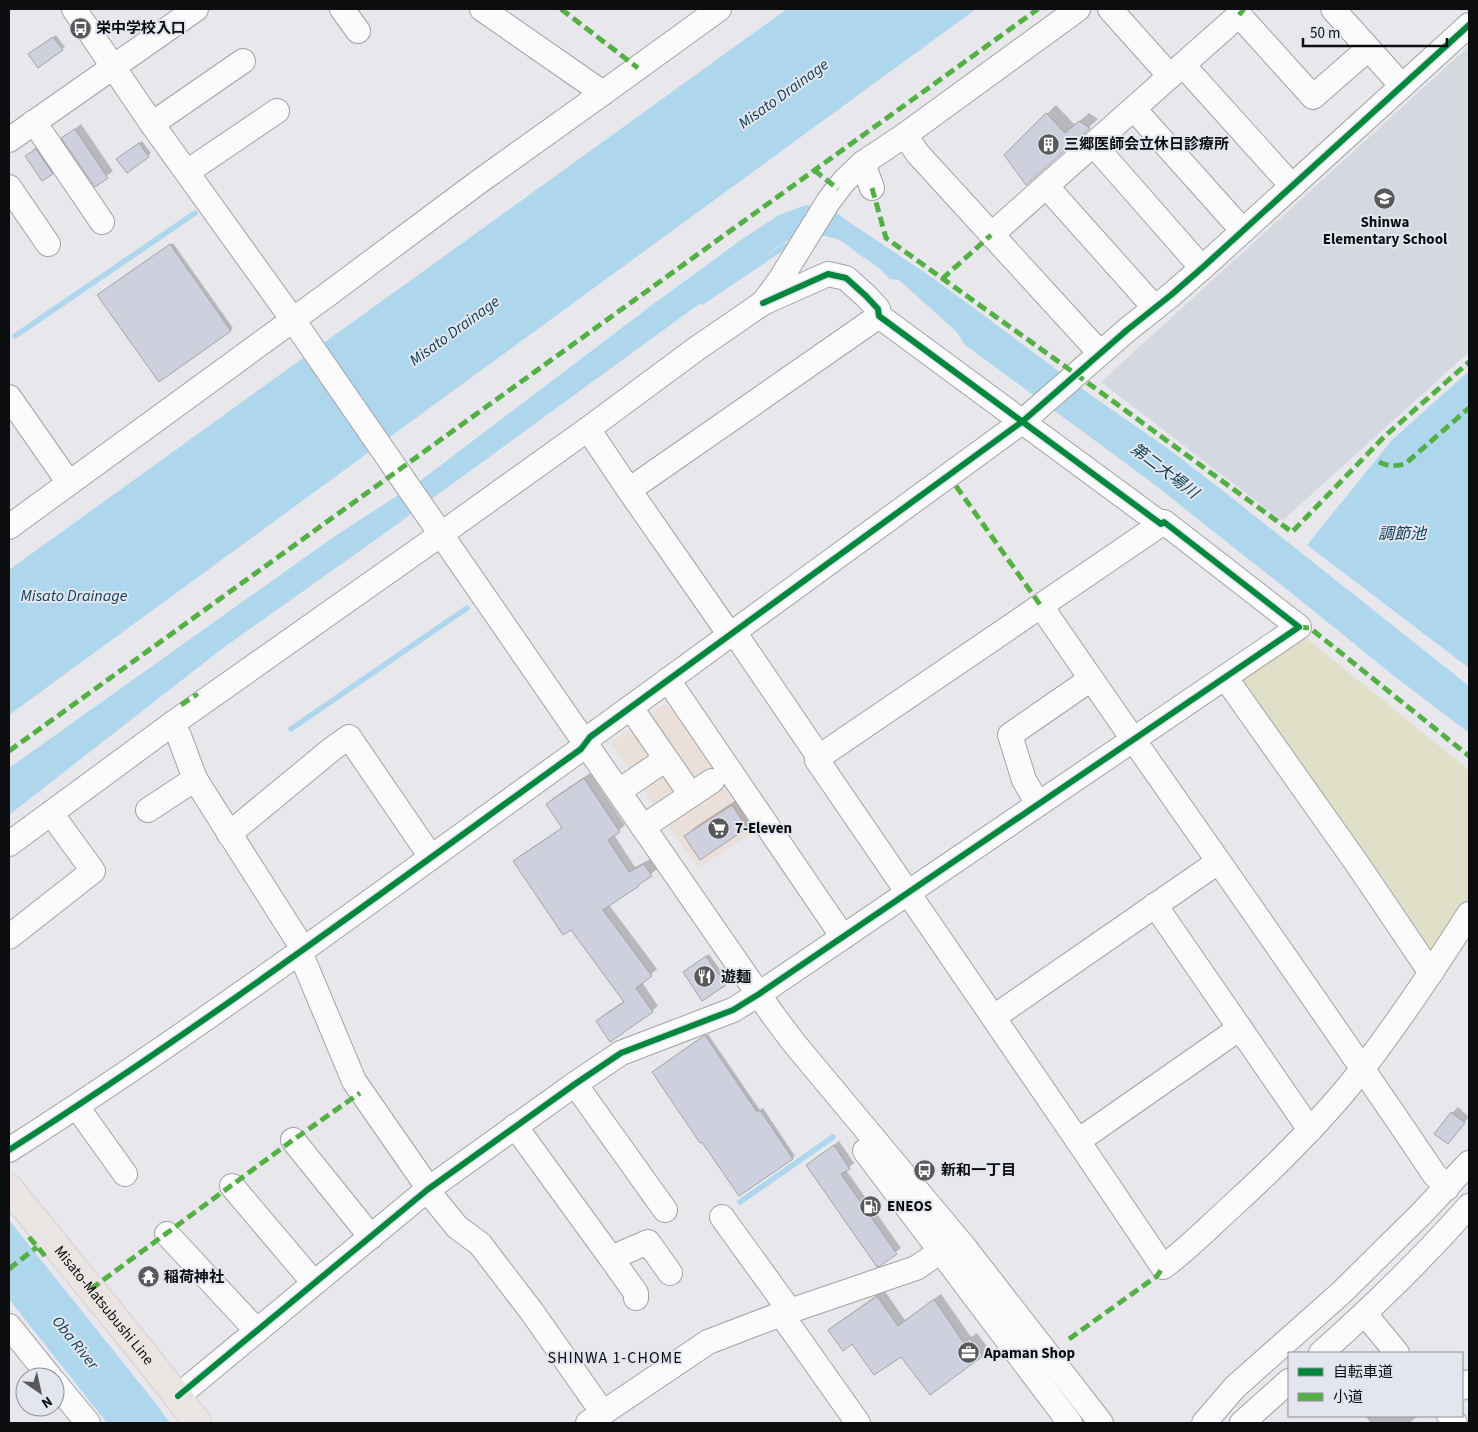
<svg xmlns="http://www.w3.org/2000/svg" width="1478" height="1432" viewBox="0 0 1478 1432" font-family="'Source Sans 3','Noto Sans JP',sans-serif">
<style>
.commercial{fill:#eadfd9}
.built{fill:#d6d8e1}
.green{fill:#dfe0c7}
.water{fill:#aed7ee}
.shadow{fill:#0003}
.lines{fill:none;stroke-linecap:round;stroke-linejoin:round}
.stream{stroke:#aed7ee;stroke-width:5.5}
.building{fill:#cfd0dd;stroke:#a3a3a7}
.minor-casing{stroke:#a3a3a7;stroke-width:26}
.major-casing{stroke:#c1c1c3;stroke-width:29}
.minor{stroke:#fbfbfc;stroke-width:24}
.major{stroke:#eae5e3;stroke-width:28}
.quiet{stroke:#54b044;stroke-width:5;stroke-dasharray:10 5;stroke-linecap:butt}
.cycleway-casing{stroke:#e4e6ef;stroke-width:9}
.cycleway{stroke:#00873e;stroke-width:6}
.labels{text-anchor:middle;stroke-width:4;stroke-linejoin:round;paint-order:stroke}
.poi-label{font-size:15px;font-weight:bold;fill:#0c0d0f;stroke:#e4e6ef;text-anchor:start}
.street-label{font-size:15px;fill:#0c0d0f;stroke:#e4e6ef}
.water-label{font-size:16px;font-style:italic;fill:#0f4055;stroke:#e4e6ef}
.neighbourhood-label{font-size:16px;letter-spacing:1px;fill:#0c0d0f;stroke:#e4e6ef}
</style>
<rect width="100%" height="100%" fill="#e7e7ec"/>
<polygon class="commercial" points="672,698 760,828 698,868 611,743"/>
<polygon class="built" points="1469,46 1469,352 1282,521 1101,382"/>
<polygon class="green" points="1305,637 1469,770 1469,901 1437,951 1426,951 1241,680"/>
<g class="water">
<polygon points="787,9 976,9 9,715 9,570"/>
<path d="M806,205L831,208L846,220L930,276L971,306L1095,398L1170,450L1227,494L1469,686V733L1394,676L1304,603L1151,482L964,344L957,332L899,280L889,279C882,268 870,262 860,255C853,251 848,244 841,241C837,238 831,238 826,236C802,231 796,235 776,248L385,533L223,648L9,815V768L338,534L420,481L648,308L741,240L779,215Z"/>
<polygon points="1469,371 1469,668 1307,545 1392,440"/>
<polygon points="9,1220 157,1405 170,1423 107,1423 9,1299"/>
</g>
<g class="shadow">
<polygon points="56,35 65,47 62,49 32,52"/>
<polygon points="1056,105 1075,125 1089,113 1098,119 1026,184 1005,155"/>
<polygon points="81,124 113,171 95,185 63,138"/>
<polygon points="45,141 61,164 52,173 27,156 36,147"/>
<polygon points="142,141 151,153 148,156 121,157"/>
<polygon points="173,243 233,328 230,331 102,293"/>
<polygon points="590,773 625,825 614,835 635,867 650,859 657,869 638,885 609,905 657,969 642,982 658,1006 652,1011 597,1021 603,1015 624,1001 571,928 515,861 521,855 563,827 547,804 553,798"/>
<polygon points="741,797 756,818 747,827 700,858 686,836 695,827"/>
<polygon points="709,954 728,981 703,999 684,972"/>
<polygon points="708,1034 760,1110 763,1108 795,1156 793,1158 702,1140 653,1072"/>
<polygon points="1458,1107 1469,1117 1453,1137 1452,1113"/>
<polygon points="839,1141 854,1163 846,1170 901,1248 879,1265 807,1165"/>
<polygon points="884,1290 905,1320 941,1294 971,1337 977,1333 989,1349 982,1355 930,1394 901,1355 852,1342 829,1330 836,1324"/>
<polygon points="1365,1416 1418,1416 1409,1423 1371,1423"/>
</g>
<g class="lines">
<g class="stream">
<polyline points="702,302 782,248 793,243"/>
<polyline points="15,336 195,213"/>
<polyline points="291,729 467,608"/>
<polyline points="740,1202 833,1137"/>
</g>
</g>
<g class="building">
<polygon points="53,37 63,50 38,68 28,54"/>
<polygon points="1046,113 1065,133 1079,121 1090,128 1026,185 1004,155"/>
<polygon points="75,129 108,178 95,187 61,138"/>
<polygon points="139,143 149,157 127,173 116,159"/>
<polygon points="36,149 53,174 42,181 25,156"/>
<polygon points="170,244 231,331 159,382 97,295"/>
<polygon points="584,778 620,832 608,840 629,872 644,864 652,876 638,885 639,886 603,910 652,976 636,988 653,1012 610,1042 596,1021 624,1002 571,930 563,935 513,861 562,828 546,804"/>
<polygon points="732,805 747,828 700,860 684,836"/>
<polygon points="706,956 726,985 702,1001 683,972"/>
<polygon points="705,1035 757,1112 760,1110 793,1159 739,1196 702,1142 700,1143 652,1072"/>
<polygon points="1451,1112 1465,1123 1448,1144 1434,1134"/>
<polygon points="834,1145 850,1169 841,1174 897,1254 880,1266 877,1267 806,1165"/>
<polygon points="877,1296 898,1326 934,1299 964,1343 970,1338 983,1356 930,1395 901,1357 874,1375 852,1344 843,1351 828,1330"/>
</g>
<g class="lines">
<defs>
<g id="minor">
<polyline points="74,9 152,124 293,320 773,1015 794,1043 965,1248 1101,1423"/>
<polyline points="342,9 358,31"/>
<polyline points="482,9 603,93"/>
<polyline points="1110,9 1170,76"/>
<polyline points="1333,9 1402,86"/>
<polyline points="1183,65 1292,186"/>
<polyline points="1134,109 1243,231"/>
<polyline points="34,122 102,222"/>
<polyline points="152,124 243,61"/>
<polyline points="905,135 918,154 1100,353"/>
<polyline points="9,140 196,9"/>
<polyline points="1094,145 1202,268"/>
<polyline points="863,163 872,188"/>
<polyline points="187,172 277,111"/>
<polyline points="9,187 48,244"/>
<polyline points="1047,187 1155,308"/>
<polyline points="991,235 1239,15 1313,97 1368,49"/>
<polyline points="9,397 69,483"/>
<polyline points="588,429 629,490 730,635"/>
<polyline points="629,490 879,316"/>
<polyline points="9,527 327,295 480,181 603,93 719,9"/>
<path d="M1041,606C1171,796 1306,983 1434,1174L1447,1188"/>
<polyline points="734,632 819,757 1161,524"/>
<polyline points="1225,677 1358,865 1431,973"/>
<polyline points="668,680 843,937"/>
<polyline points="631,708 691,795"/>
<polyline points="172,724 179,736 195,779 303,949"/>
<polyline points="819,757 817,760 1078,1141"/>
<polyline points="619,791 666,759"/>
<polyline points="1038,804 1024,780 1010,735 1091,679"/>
<polyline points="148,810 195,779"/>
<polyline points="643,827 712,781"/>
<polyline points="229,834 332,749 349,737 431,857"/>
<polyline points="9,844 172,724 440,535 588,429 696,349 763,303 780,280 828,202 844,181 863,163 905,135 1078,9"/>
<polyline points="1155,905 1310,1130"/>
<polyline points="9,937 93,871 51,813"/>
<polyline points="300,952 354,1081 429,1189"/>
<polyline points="994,1017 1218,862"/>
<path d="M1240,1028L1078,1141L1163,1267C1188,1249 1209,1227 1231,1207C1278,1164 1325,1118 1364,1067C1401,1018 1436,966 1469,914"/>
<polyline points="575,1084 665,1210"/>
<polyline points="77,1107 125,1174"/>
<polyline points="515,1126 611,1258 648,1242 670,1273"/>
<polyline points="293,1140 371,1237"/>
<path d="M9,1150C205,1025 392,885 581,749L590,737L1023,421L1127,330L1171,295L1202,268L1469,25"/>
<polyline points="865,1151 1070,1423"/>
<polyline points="232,1186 314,1283"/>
<polyline points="427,1190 457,1227 480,1244 532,1312 603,1413"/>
<polyline points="722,1217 790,1311"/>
<polyline points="167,1234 257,1331"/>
<polyline points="611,1258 636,1293 636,1298"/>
<polyline points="781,1314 858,1423"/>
<polyline points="1365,1314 1397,1353"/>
<polyline points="9,1326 50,1377"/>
<path d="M1321,1353C1373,1307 1423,1258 1469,1206"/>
<polyline points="55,1383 88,1423"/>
<polyline points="1462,1388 1469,1382"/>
<polyline points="178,1396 427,1190 575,1084 621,1053 733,1010 759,994 1299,627 1164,522 1161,524 879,316 878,309 866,296 846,278 828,274 763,303"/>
<polyline points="1449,1416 1455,1423"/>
<polyline points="588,1423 708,1342 781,1314 916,1268 953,1243"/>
<polyline points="1204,1423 1235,1387 1341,1293 1421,1214 1469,1163"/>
<polyline points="1242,1423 1289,1381"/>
</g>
<g id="major">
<path id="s1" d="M9,1188L144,1354L198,1423"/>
</g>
</defs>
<use href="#minor" class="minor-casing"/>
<use href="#major" class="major-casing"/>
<use href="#minor" class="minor"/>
<use href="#major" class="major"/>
<g class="quiet">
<polyline points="561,9 638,68"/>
<polyline points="1239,15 1244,9"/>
<polyline points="814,170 838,189"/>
<polyline points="872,188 886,238 1066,367 1292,532 1385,436 1469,362"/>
<polyline points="942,279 991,235"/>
<path d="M1379,462C1389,467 1395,466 1405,464L1469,408"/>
<polyline points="956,486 1041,606"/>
<polyline points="1299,627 1310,628 1469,756"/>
<polyline points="181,705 196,695 195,694"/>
<polyline points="9,751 1038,9"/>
<polyline points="29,1237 45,1256"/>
<polyline points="9,1269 37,1247"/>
<polyline points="91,1289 293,1140 360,1093"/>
<polyline points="1069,1339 1157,1276 1163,1267"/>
</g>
<defs>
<g id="cycleway">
<path d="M9,1150C205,1025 392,885 581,749L590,737L1023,421L1127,330L1171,295L1202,268L1469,25"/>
<polyline points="178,1396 427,1190 575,1084 621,1053 733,1010 759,994 1299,627 1164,522 1161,524 879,316 878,309 866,296 846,278 828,274 763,303"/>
</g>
</defs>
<use href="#cycleway" class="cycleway-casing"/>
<use href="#cycleway" class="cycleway"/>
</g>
<defs>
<symbol id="bus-disc" viewBox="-11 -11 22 22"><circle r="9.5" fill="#59595c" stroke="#e4e6ef"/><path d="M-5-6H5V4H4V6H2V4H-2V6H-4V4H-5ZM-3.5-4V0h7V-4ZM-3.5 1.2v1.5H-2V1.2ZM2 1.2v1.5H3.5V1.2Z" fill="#fff"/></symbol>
<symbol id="building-disc" viewBox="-11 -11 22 22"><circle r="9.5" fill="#59595c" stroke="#e4e6ef"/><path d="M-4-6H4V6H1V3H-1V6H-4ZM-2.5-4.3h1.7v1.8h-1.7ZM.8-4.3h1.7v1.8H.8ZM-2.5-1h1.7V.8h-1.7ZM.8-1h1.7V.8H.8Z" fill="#fff"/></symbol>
<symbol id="school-disc" viewBox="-11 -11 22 22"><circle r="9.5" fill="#59595c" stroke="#e4e6ef"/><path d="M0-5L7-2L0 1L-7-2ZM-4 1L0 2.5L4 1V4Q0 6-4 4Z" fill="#fff"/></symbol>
<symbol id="supermarket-disc" viewBox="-11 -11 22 22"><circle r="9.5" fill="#59595c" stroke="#e4e6ef"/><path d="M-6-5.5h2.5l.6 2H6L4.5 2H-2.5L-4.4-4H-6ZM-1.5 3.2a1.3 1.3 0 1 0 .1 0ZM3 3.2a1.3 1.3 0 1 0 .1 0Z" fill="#fff"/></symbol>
<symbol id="restaurant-disc" viewBox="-11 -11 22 22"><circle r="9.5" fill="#59595c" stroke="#e4e6ef"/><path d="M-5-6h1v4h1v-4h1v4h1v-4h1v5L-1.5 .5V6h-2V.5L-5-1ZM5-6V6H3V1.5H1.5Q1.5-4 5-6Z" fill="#fff"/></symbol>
<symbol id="fuel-disc" viewBox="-11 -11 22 22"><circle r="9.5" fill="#59595c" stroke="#e4e6ef"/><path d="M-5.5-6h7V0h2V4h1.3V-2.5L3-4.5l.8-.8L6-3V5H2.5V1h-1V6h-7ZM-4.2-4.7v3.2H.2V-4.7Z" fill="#fff"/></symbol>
<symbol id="temple-disc" viewBox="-11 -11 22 22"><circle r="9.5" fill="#59595c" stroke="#e4e6ef"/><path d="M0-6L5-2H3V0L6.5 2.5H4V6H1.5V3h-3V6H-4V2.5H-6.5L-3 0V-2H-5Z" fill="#fff"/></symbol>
<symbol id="office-disc" viewBox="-11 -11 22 22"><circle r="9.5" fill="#59595c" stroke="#e4e6ef"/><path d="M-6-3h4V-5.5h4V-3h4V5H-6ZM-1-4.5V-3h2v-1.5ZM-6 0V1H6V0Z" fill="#fff"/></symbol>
</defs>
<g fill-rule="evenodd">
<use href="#bus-disc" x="68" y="16" width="25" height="25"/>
<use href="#building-disc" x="1036" y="132" width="25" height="25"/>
<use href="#school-disc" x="1372" y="186" width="25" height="25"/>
<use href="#supermarket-disc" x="706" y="816" width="25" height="25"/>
<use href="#restaurant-disc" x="692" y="964" width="25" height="25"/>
<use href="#bus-disc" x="912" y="1158" width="25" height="25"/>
<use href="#fuel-disc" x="858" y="1194" width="25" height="25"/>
<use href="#temple-disc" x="136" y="1264" width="25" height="25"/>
<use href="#office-disc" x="956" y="1340" width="25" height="25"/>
</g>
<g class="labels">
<g class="poi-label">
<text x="96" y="33">栄中学校入口</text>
<text x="1064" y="149">三郷医師会立休日診療所</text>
<text x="1385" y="227" text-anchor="middle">Shinwa<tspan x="1385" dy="17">Elementary School</tspan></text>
<text x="735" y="833">7-Eleven</text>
<text x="721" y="982">遊麺</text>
<text x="941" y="1175">新和一丁目</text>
<text x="887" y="1211">ENEOS</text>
<text x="164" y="1282">稲荷神社</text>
<text x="984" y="1358">Apaman Shop</text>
</g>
<g class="street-label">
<text dy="5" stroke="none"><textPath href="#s1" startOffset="151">Misato-Matsubushi Line</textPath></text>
</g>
<g class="water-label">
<text transform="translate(783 93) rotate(-36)" y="6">Misato Drainage</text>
<text transform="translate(454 330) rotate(-36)" y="6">Misato Drainage</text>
<text transform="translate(1165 470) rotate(37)" y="6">第二大場川</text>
<text x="1402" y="539">調節池</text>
<text x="74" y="601">Misato Drainage</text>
<text transform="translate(76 1342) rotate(51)" y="6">Oba River</text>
</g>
<g class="neighbourhood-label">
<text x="615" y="1363">SHINWA 1-CHOME</text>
</g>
</g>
<rect width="1478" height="1432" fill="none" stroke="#0c0d0f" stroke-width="20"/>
<rect x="1288" y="1352" width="175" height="65" fill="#e4e6ef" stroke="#8e8f95"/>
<rect x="1298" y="1368" width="25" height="8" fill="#00873e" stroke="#8e8f95"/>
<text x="1333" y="1377" font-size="15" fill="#0c0d0f">自転車道</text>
<rect x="1298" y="1393" width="25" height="8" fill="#54b044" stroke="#8e8f95"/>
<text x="1333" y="1402" font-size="15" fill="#0c0d0f">小道</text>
<g transform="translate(40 1392) rotate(146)"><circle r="24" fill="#e4e6ef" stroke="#8e8f95"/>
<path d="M0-4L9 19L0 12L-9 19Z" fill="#59595c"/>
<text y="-8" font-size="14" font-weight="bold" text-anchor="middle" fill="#0c0d0f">N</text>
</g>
<path d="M1303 38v8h144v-8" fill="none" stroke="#0c0d0f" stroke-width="2.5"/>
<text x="1310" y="38" font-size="15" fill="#0c0d0f" stroke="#e4e6ef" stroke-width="4" paint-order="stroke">50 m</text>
</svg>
